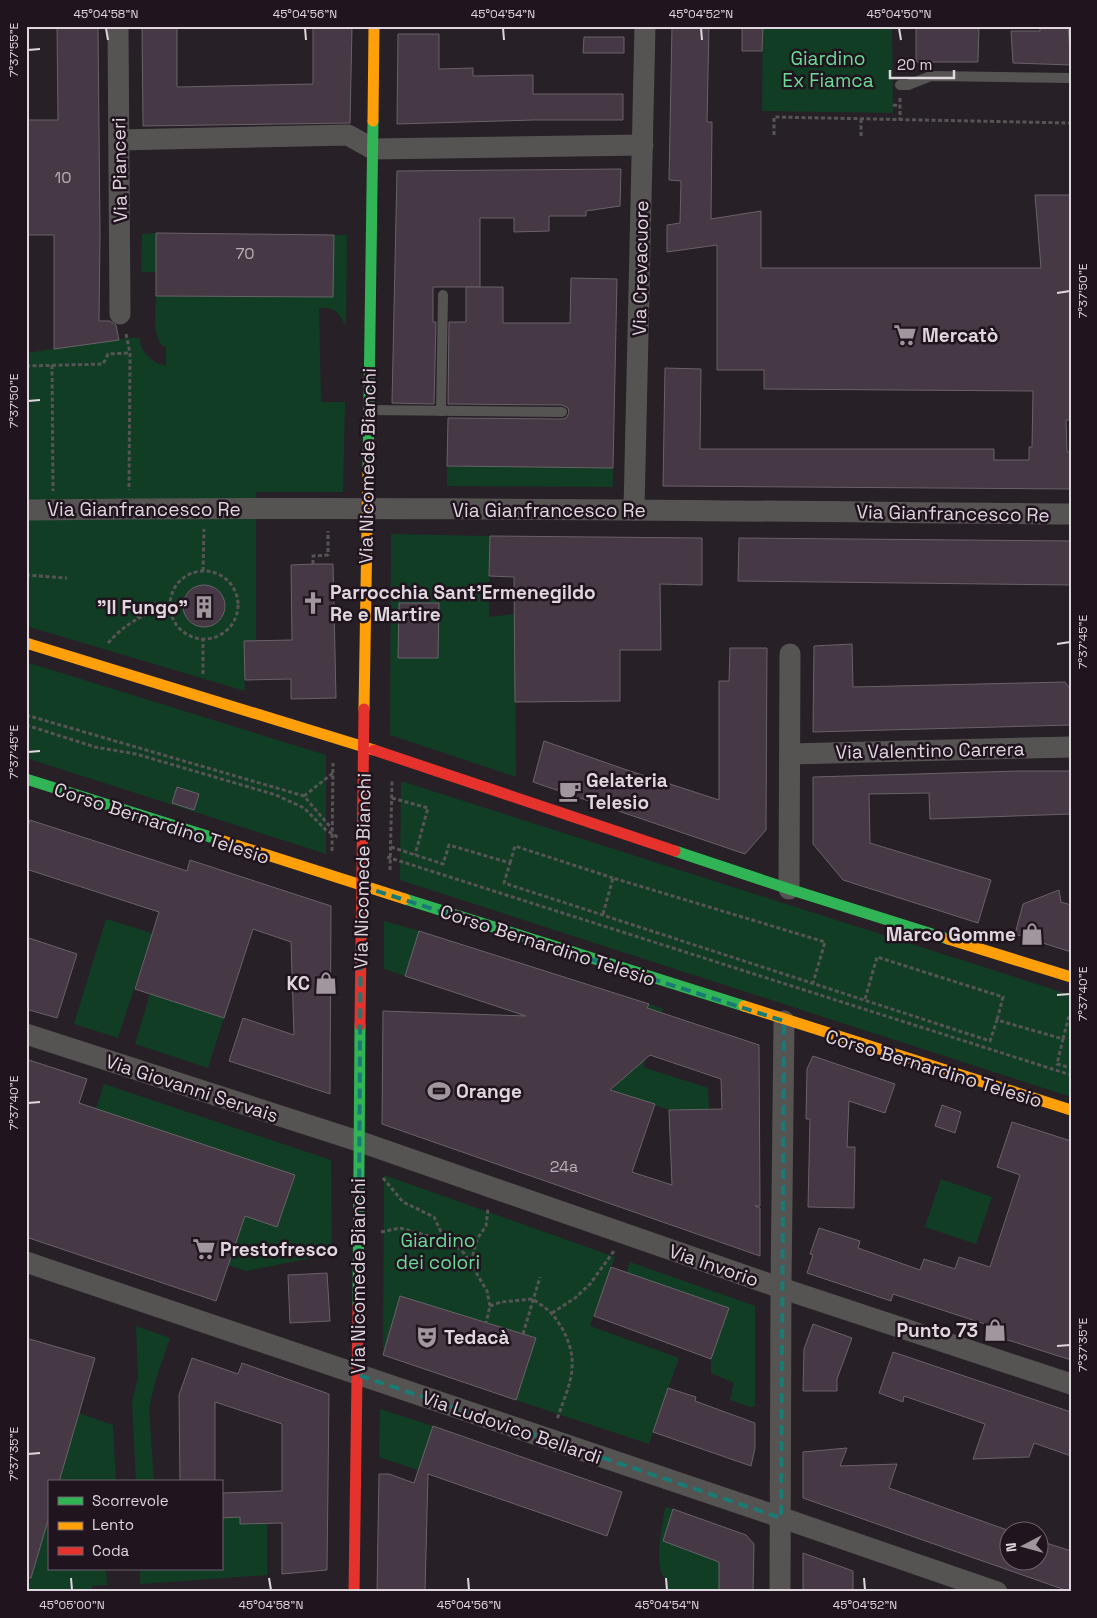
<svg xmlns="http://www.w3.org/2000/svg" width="1097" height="1618" viewBox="0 0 1097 1618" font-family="'Space Grotesk',sans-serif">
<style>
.green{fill:#113d25}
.building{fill:#463845;stroke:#686368;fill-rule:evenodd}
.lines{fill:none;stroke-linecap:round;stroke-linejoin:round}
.path{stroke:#575455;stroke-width:3;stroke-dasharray:4 2.5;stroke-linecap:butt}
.lane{stroke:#565452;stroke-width:10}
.street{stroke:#565452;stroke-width:21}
.fast{stroke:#30b455;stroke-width:11}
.slow{stroke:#ff9f0a;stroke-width:11}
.jam{stroke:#e5322d;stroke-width:11}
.marked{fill:none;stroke:#197b74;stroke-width:4;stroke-dasharray:10 6;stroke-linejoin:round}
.ticks{fill:none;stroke:#dfd6de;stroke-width:2}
.labels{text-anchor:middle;stroke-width:5;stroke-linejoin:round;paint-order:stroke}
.number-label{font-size:16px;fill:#b9aeb8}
.park-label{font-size:19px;fill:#69dc95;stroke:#20141f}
.street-label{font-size:19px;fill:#dfd6de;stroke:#20141f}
.poi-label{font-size:19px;font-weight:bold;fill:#dfd6de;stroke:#20141f;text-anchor:start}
.neatline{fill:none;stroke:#dfd6de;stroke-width:2}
.ticks-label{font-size:12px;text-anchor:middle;fill:#dfd6de}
</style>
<rect width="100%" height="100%" fill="#272026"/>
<g class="green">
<polygon points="763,26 892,26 893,113 762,111"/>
<polygon points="156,233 156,272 141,272 142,234"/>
<path d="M334,235H347L346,326C338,312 336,307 319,308L321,402H345L343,492H256V641H244L245,691L26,626V353L127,338H140C140,353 153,363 166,366V347L161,345C153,330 155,313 156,296L332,297Z"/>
<polygon points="447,466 613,468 613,487 447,486"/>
<polygon points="391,534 490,536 489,617 515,614 516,777 390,735"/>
<polygon points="26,662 326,755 326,854 26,758"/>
<polygon points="401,781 1071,995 1071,1097 400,880"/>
<polygon points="106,919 152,933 118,1038 74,1024"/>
<polygon points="384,921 419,931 405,976 384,969"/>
<polygon points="150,994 224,1018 208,1068 135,1044"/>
<polygon points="649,1004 663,1009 643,1067 708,1088 709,1109 669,1110 613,1091 615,1086 638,1065 633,1049"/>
<polygon points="104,1084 331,1160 332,1254 246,1271 228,1265 244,1215 277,1226 295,1175 96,1109"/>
<polygon points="384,1175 615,1257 590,1326 679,1358 649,1444 516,1400 400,1297 383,1355"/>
<polygon points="941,1179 992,1197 976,1244 925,1227"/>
<polygon points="630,1262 755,1306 755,1406 750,1407 730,1400 734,1383 711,1373 711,1359 626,1273"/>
<polygon points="136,1326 170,1338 156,1379 149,1408 154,1482 136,1482 132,1401 138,1378"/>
<polygon points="380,1409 433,1426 418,1470 379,1457"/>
<polygon points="79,1413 113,1425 116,1482 59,1482"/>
<path d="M665,1507L673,1509L663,1541L719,1562V1592H665L666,1580C652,1566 663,1525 665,1507Z"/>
<polygon points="49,1517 49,1569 106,1569 107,1585 92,1586 92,1592 27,1592"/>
<polygon points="240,1517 240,1524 267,1524 267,1575 140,1584 140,1569 221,1569 221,1518"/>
</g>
<g class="building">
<polygon points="57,26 98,26 100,235 99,321 110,321 116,325 119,340 54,349 54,235 26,235 26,120 58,120"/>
<polygon points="142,26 177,26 177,87 313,84 313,26 352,26 350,123 143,126"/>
<polygon points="672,26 709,26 707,122 712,122 711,219 761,211 761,268 1041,268 1035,195 1071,195 1071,420 1066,420 1067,452 1071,452 1071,489 663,486 665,368 701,369 700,449 994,449 994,460 1029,460 1029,447 1032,447 1033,391 764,389 764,370 717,370 717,245 667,252 667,225 680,223 681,181 669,180"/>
<polygon points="742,26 763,26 762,51 742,51"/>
<polygon points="916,26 979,26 978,62 916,62"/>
<polygon points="1040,26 1068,26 1071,65 1013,63 1011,31 1040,31"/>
<polygon points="398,34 439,34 439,69 473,68 473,76 533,75 533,94 623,94 623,120 534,120 397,124"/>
<polygon points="584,37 624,37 624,53 583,53"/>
<polygon points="621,169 620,206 586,211 586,216 549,216 549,231 514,232 514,218 480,218 480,287 433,287 433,322 436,322 434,404 392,403 397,171"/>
<polygon points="156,233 334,235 333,297 156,296"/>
<polygon points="571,278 617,279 613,468 447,466 448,418 562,419 566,418 569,413 568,408 562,405 448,404 449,322 466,322 466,287 503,287 503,323 570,323"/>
<polygon points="490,536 702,538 702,585 660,584 661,650 620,650 620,701 515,702 514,577 489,576"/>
<polygon points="739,538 1071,541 1071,585 738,581"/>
<polygon points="313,564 333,564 336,698 291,699 291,679 245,680 244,641 292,640 291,565"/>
<circle cx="204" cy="606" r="21"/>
<polygon points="399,603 439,603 438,658 398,658"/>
<polygon points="852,644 853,687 1065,682 1071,690 1071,725 813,732 814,646"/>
<polygon points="730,648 767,648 766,830 745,854 533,782 544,741 624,769 719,800 719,681 729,681"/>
<polygon points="1018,771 1071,771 1071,814 930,819 929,793 869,794 870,843 991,880 978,923 843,880 813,844 813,777"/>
<polygon points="177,787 199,794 194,810 172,803"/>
<polygon points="30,820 187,871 190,860 331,906 330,1094 229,1061 243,1018 294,1035 291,942 253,929 224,1018 135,989 159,912 26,869 26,833"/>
<polygon points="1059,890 1061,902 1071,905 1071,952 1015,934 1023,904"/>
<path d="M419,931L649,1004L647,1008L759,1045L760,1206H755L760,1208V1256L382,1124L383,1011L526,1016L405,976ZM650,1055L721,1079L722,1109L669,1110L672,1185L632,1172L655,1104L610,1090Z"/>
<polygon points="26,937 77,954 57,1018 26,1009"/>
<polygon points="813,1056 895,1084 885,1113 849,1101 847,1147 855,1147 854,1208 808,1207 810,1119 806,1119 807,1069"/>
<polygon points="26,1059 87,1079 79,1103 295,1175 277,1227 245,1216 216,1301 26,1237"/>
<polygon points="942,1105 961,1112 955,1133 935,1126"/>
<polygon points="1012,1122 1071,1141 1071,1360 986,1333 988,1325 893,1294 891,1301 807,1273 813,1255 810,1254 819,1228 860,1241 858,1248 920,1270 924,1259 955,1269 959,1257 990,1267 1020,1175 997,1167"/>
<polygon points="611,1267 729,1308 711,1359 594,1316"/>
<polygon points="327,1273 330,1321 290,1323 288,1275"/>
<polygon points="400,1296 536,1338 516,1400 383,1355"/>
<polygon points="813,1324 852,1338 837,1379 837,1391 803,1391 804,1349"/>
<polygon points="26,1338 95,1358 59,1482 49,1482 49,1517 31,1578 26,1578"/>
<polygon points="893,1352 1071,1412 1071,1456 1034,1443 1029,1457 973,1459 985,1424 904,1396 903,1402 879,1393"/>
<polygon points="192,1358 238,1374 242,1363 329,1394 327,1570 282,1574 282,1523 240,1524 240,1517 221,1518 221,1493 282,1491 282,1424 215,1402 215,1482 180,1482 179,1395"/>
<polygon points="668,1388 696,1397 695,1401 755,1423 755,1448 751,1466 653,1432"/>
<polygon points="433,1426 622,1492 607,1536 428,1474 425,1592 377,1592 379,1474 389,1474 414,1483"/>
<polygon points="847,1448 840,1466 897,1464 889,1488 1010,1531 1010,1560 1040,1560 1040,1541 1071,1551 1071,1592 803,1498 803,1452"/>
<polygon points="673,1509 746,1535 754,1544 753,1592 719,1592 719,1562 663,1541"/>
<polygon points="803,1553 853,1571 853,1592 803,1592"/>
</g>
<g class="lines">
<g class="path">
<polyline points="900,98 900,120"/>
<polyline points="893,105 900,106"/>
<polyline points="774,135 774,117 1071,123"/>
<polyline points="861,136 861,119"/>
<polyline points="126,334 130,353 129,490"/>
<polyline points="52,365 53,491"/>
<polyline points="26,366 103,364 108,354 130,353"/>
<polyline points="313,564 313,556 328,555 328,531"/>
<polyline points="203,571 204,529"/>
<circle cx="204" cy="605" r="34"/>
<polyline points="26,575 67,578"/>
<polyline points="138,609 138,618"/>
<path d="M108,643C127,622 143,614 170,607"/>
<polyline points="203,674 203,639"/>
<polyline points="26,715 304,796 332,829"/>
<polyline points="26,725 95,747 136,754 276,795 304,808 326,830 339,838"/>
<polyline points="304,796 333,773"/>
<polyline points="392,798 428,808 415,855"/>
<polyline points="391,847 443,864 449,845 510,863 504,883 990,1041 997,1020 1063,1039 1057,1064 1071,1068"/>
<polyline points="332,851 333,763"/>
<polyline points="387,857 1071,1075"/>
<polyline points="510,863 515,846 613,878"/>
<polyline points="390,870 392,781"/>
<polyline points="603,914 613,878 825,942 813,983"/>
<polyline points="865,999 877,957 1003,997 997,1020"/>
<polyline points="1063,1039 1069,1016 1071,1017"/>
<polyline points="383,1178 403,1202 434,1217 441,1232 465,1254 487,1291 490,1306 486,1323"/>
<polyline points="381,1232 400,1228 450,1242"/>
<polyline points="471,1262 477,1239 486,1226 488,1208"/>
<path d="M490,1306L501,1302L533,1299C539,1304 547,1308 552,1314C564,1328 574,1349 572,1368C571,1386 562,1403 557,1420"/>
<polyline points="552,1313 575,1298 590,1284 614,1251"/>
<polyline points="523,1334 540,1277"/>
</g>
<g class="lane">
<polyline points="900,85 908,85 931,76 1071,78"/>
<polyline points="369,410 562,412"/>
<polyline points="441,411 443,295"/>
</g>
<g class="street">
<polyline points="118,26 120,314"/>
<polyline points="119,140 348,135 373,149 643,145"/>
<path d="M26,510C374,506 723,511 1071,514"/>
<polyline points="634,510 645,26"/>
<polyline points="790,754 1071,747"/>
<polyline points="789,889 790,654"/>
<polyline points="26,1034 358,1141 781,1288 1071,1384"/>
<polyline points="26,1262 765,1512 997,1592"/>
<polyline points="780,1592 781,1288 784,1021"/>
</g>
<g class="fast">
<polyline points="368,468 373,121"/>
<polyline points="26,779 220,840"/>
<polyline points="675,851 789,889 948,939"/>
<polyline points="405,899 744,1006"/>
<polyline points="358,1306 360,1025"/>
</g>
<g class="slow">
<polyline points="373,121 374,26"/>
<polyline points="26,643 374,750"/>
<polyline points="364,709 368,468"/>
<polyline points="220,840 405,899"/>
<polyline points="948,939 1071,977"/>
<polyline points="744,1006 1071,1110"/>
</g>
<g class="jam">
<polyline points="374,750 675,851"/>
<polyline points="360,1025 364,709"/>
<polyline points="354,1592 358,1306"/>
</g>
</g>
<path class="marked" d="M361,886L784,1021L781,1518L358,1375Z"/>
<path class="ticks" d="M106,28L108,40M305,28L306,40M503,28L504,40M701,28L702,40M899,28L901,40M28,50L40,49M1057,293L1070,291M28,401L40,400M1057,644L1070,642M28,752L40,751M1057,995L1070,994M28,1103L40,1102M1057,1346L1070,1345M28,1454L40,1453M71,1578L72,1590M269,1578L271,1590M468,1578L469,1590M666,1578L667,1590M864,1578L865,1590"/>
<defs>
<symbol id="supermarket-bare" viewBox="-9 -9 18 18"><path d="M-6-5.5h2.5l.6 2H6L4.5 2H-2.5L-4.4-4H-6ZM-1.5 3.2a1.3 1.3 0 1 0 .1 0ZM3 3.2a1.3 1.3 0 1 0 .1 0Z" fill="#9f969e" stroke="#20141f" stroke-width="2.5" paint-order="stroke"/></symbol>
<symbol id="church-bare" viewBox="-9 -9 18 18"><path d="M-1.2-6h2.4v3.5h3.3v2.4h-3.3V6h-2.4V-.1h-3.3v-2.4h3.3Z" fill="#9f969e" stroke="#20141f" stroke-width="2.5" paint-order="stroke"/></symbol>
<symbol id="building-bare" viewBox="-9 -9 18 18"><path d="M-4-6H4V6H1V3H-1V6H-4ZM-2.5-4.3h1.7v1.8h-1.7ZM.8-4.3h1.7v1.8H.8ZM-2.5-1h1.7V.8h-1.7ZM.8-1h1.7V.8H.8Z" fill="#9f969e" stroke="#20141f" stroke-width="2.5" paint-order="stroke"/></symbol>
<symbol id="cafe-bare" viewBox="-9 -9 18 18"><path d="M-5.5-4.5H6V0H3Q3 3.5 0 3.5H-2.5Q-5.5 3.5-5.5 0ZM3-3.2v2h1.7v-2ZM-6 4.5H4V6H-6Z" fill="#9f969e" stroke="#20141f" stroke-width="2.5" paint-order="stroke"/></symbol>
<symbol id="shop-bare" viewBox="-9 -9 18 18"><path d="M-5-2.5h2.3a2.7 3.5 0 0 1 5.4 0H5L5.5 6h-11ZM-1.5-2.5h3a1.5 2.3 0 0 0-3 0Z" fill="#9f969e" stroke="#20141f" stroke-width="2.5" paint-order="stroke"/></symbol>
<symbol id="stadium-bare" viewBox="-9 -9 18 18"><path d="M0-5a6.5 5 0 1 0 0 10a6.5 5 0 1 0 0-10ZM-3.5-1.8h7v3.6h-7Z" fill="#9f969e" stroke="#20141f" stroke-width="2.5" paint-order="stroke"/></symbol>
<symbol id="theatre-bare" viewBox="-9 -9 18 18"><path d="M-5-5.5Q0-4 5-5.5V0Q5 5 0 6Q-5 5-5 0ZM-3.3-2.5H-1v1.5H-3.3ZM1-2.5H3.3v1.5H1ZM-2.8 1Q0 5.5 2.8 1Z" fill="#9f969e" stroke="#20141f" stroke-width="2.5" paint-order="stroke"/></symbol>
</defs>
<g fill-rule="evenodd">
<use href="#supermarket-bare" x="889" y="319" width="32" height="32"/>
<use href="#church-bare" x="297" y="587" width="32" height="32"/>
<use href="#building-bare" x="188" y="591" width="32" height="32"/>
<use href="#cafe-bare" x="554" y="775" width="32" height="32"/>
<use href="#shop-bare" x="1016" y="918" width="32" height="32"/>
<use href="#shop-bare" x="310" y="967" width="32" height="32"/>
<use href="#stadium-bare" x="423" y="1075" width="32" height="32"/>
<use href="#supermarket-bare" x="188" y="1233" width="32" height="32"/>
<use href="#shop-bare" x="979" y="1314" width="32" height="32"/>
<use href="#theatre-bare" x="411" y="1321" width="32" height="32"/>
</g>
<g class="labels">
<g class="number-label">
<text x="63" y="183">10</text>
<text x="245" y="259">70</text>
<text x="564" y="1172">24a</text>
</g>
<g class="park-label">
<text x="828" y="65">Giardino<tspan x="828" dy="22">Ex Fiamca</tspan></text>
<text x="438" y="1247">Giardino<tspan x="438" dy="22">dei colori</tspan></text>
</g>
<g class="street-label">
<text transform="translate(119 170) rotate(-91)" y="7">Via Pianceri</text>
<text transform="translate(640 268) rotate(-89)" y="7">Via Crevacuore</text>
<text transform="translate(367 466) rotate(-89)" y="7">Via Nicomede Bianchi</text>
<text x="144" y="516">Via Gianfrancesco Re</text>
<text x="549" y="517">Via Gianfrancesco Re</text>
<text transform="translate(953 513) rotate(1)" y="7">Via Gianfrancesco Re</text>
<text transform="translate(930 750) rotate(-1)" y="7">Via Valentino Carrera</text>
<text transform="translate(162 823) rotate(18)" y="7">Corso Bernardino Telesio</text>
<text transform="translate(362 871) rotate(-89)" y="7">Via Nicomede Bianchi</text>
<text transform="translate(548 945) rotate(18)" y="7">Corso Bernardino Telesio</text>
<text transform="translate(934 1068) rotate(17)" y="7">Corso Bernardino Telesio</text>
<text transform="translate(192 1088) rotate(18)" y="7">Via Giovanni Servais</text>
<text transform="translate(714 1265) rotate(19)" y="7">Via Invorio</text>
<text transform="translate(358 1276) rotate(-90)" y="7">Via Nicomede Bianchi</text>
<text transform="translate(512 1427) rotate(19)" y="7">Via Ludovico Bellardi</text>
</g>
<g class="poi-label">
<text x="922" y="342">Mercatò</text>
<text x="330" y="599">Parrocchia Sant'Ermenegildo<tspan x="330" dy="22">Re e Martire</tspan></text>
<text x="188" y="614" text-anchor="end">"Il Fungo"</text>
<text x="586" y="787">Gelateria<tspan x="586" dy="22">Telesio</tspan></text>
<text x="1016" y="941" text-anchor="end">Marco Gomme</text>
<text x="310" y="990" text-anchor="end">KC</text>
<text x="456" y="1098">Orange</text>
<text x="220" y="1256">Prestofresco</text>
<text x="978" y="1337" text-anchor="end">Punto 73</text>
<text x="444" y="1344">Tedacà</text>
</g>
</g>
<rect width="1097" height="1618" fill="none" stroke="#20141f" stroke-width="55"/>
<rect x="48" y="1480" width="175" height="90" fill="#20141f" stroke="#6c626b"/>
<rect x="58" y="1497" width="25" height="8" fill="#30b455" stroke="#6c626b"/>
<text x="92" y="1506" font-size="15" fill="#dfd6de">Scorrevole</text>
<rect x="58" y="1522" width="25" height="8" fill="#ff9f0a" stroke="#6c626b"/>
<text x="92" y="1530" font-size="15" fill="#dfd6de">Lento</text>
<rect x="58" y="1547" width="25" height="8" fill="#e5322d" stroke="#6c626b"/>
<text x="92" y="1556" font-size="15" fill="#dfd6de">Coda</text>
<g transform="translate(1024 1546) rotate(264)"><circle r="24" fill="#20141f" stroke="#6c626b"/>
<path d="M0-4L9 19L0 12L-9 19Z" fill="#9f969e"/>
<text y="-8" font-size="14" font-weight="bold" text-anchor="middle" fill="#dfd6de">N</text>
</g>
<path d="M890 70v8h64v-8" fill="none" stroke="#dfd6de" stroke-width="2.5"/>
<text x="897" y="70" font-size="15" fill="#dfd6de" stroke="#20141f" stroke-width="4" paint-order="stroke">20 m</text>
<rect x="28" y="28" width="1042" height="1562" class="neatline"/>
<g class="ticks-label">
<text x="106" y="18">45°04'58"N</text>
<text x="305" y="18">45°04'56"N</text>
<text x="503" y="18">45°04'54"N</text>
<text x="701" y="18">45°04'52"N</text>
<text x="899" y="18">45°04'50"N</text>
<text transform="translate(14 50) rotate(-90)" y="4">7°37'55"E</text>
<text transform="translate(1083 291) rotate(-90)" y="4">7°37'50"E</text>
<text transform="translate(14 401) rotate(-90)" y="4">7°37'50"E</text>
<text transform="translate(1083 642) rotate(-90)" y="4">7°37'45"E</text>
<text transform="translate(14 752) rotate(-90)" y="4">7°37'45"E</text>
<text transform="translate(1083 994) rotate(-90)" y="4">7°37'40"E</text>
<text transform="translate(14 1103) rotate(-90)" y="4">7°37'40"E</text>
<text transform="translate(1083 1345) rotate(-90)" y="4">7°37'35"E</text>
<text transform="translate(14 1454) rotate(-90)" y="4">7°37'35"E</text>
<text x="72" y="1609">45°05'00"N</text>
<text x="271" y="1609">45°04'58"N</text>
<text x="469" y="1609">45°04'56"N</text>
<text x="667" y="1609">45°04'54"N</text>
<text x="865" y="1609">45°04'52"N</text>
</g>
</svg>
